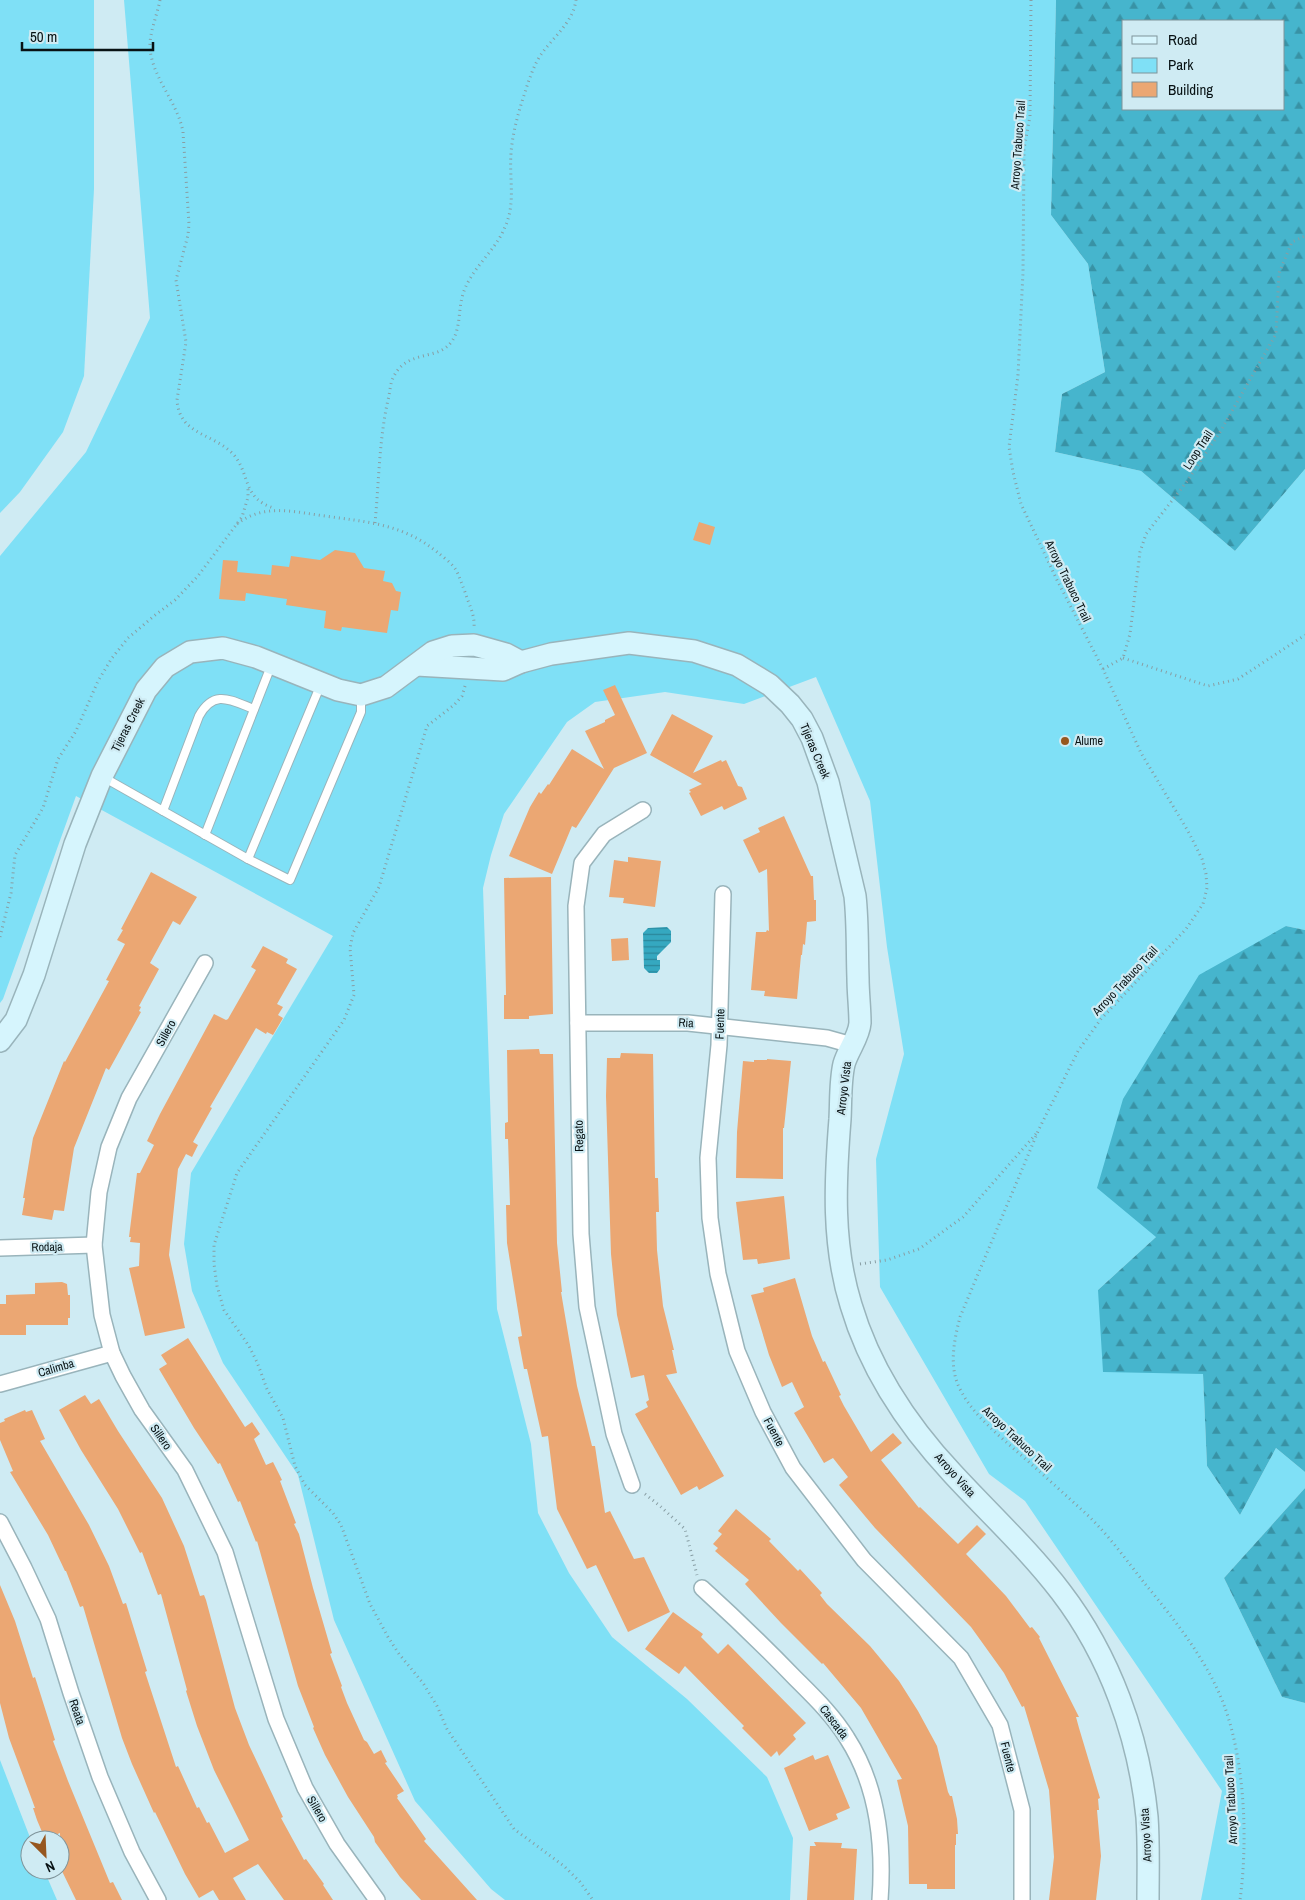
<svg xmlns="http://www.w3.org/2000/svg" width="1305" height="1900" viewBox="0 0 1305 1900" font-family="'Archivo Narrow',sans-serif">
<style>
.green{fill:#7fe0f6}
.forest{fill:url(#forest-firs);fill-rule:evenodd}
.water{fill:url(#water-rules)}
.building{fill:#eba773}
.lines{fill:none;stroke-linecap:round;stroke-linejoin:round}
.lane-casing{stroke:#99b4bb;stroke-width:10}
.street-casing{stroke:#99b4bb;stroke-width:18}
.secondary-casing{stroke:#99b4bb;stroke-width:24}
.path{stroke:#889ea4;stroke-width:3;stroke-dasharray:1 4;stroke-linecap:butt}
.lane{stroke:#fff;stroke-width:8}
.street{stroke:#fff;stroke-width:15}
.secondary{stroke:#d6f5fd;stroke-width:21}
.poi-dot{fill:#96571f;stroke:#cfebf3;stroke-width:2}
.labels{text-anchor:middle;stroke-width:4.5;stroke-linejoin:round;paint-order:stroke}
.street-label{font-size:12px;fill:#081214;stroke:#cfebf3}
.poi-label{font-size:12px;fill:#081214;stroke:#cfebf3;text-anchor:start}
</style>
<defs>
<pattern id="forest-firs" width="22" height="20" patternUnits="userSpaceOnUse" patternTransform="scale(1.25)"><rect width="22" height="20" fill="#46b5cd"/><path d="M5 1l3.5 6h-7zM16 11l3.5 6h-7z" fill="#3892a5"/></pattern>
<pattern id="water-rules" width="6" height="5" patternUnits="userSpaceOnUse" patternTransform="scale(1.25)"><rect width="6" height="5" fill="#35a8c0"/><path d="M0 2.5h6" fill="none" stroke="#2b879b"/></pattern>
</defs>
<rect width="100%" height="100%" fill="#cfebf3"/>
<g class="green">
<polygon points="0,0 94,0 94,189 84,376 63,432 20,492 0,513"/>
<polygon points="124,0 1056,0 1051,215 1088,264 1105,372 1062,394 1055,452 1141,471 1235,551 1305,469 1305,930 1286,926 1156,1237 1098,1290 1203,1374 1207,1466 1240,1515 1276,1448 1305,1472 1305,1488 1224,1578 1282,1697 1305,1703 1305,1900 1201,1900 1222,1791 1025,1501 989,1474 880,1287 876,1159 904,1054 887,947 870,801 816,677 744,704 665,692 595,702 567,722 504,814 491,855 483,888 497,1309 531,1444 538,1513 569,1573 612,1637 687,1699 767,1777 793,1838 790,1900 505,1900 491,1889 415,1801 334,1620 298,1475 223,1363 192,1291 184,1244 191,1173 333,936 76,796 3,999 0,1003 0,556 86,452 150,318"/>
<polygon points="0,1760 31,1840 30,1870 44,1870 57,1900 0,1900"/>
</g>
<g class="forest">
<path d="M1056,0H1305V469L1235,551L1141,471L1055,452L1062,394L1105,372L1088,264L1051,215ZM1124,21H1284V109H1124Z"/>
<polygon points="1286,926 1305,930 1305,1472 1276,1448 1240,1515 1207,1466 1203,1374 1103,1372 1098,1290 1156,1237 1097,1188 1123,1099 1199,975"/>
<polygon points="1305,1488 1305,1703 1282,1697 1224,1578"/>
</g>
<polygon class="water" points="667,927 671,931 671,942 657,956 657,960 660,960 660,969 657,973 649,973 644,968 643,933 648,928"/>
<g class="building">
<polygon points="699,522 715,527 710,545 693,540"/>
<polygon points="335,550 355,553 364,568 385,571 383,581 392,583 396,591 401,592 398,611 391,610 387,633 342,627 341,631 324,628 326,611 286,605 287,599 246,593 245,601 219,599 223,560 238,561 237,572 271,575 272,565 289,567 291,556 320,560"/>
<polygon points="615,685 647,753 614,768 576,828 572,826 552,874 509,856 530,807 539,792 541,794 548,784 549,785 572,749 604,769 585,731 605,722 605,720 615,715 603,690"/>
<polygon points="672,714 713,736 693,773 721,760 722,762 726,760 738,786 742,787 747,799 724,810 722,806 701,816 689,793 691,792 689,790 702,784 650,755"/>
<polygon points="784,816 811,876 813,876 814,900 816,900 816,921 807,922 805,945 803,944 802,955 801,955 797,999 764,996 765,991 751,990 756,932 766,932 767,930 769,931 767,869 759,873 743,840 760,832 758,828"/>
<polygon points="628,857 661,861 655,907 623,903 624,898 609,897 614,860 628,862"/>
<polygon points="151,872 197,897 180,925 173,921 150,963 159,969 139,1006 141,1007 139,1011 141,1012 109,1070 106,1068 74,1148 64,1211 54,1210 52,1220 22,1215 25,1198 23,1198 33,1138 64,1061 65,1062 109,981 106,980 125,944 117,940 123,930 121,929"/>
<polygon points="551,877 553,1014 529,1016 529,1019 504,1019 504,995 506,995 504,878"/>
<polygon points="628,938 629,960 612,961 611,939"/>
<polygon points="263,946 288,959 286,963 297,969 277,1004 283,1007 278,1015 283,1018 273,1035 267,1032 266,1034 256,1028 210,1107 212,1108 193,1142 198,1145 192,1157 186,1154 178,1169 169,1255 185,1328 145,1336 129,1268 139,1266 140,1243 130,1242 131,1237 129,1237 137,1173 140,1173 154,1145 147,1141 160,1114 214,1014 226,1020 228,1019 256,970 251,967"/>
<polygon points="539,1049 540,1054 553,1054 557,1243 562,1292 561,1292 577,1386 592,1446 595,1446 605,1513 610,1511 634,1559 644,1557 670,1612 628,1632 596,1565 587,1569 557,1509 548,1436 542,1437 527,1369 524,1369 518,1337 522,1336 507,1243 506,1205 510,1205 508,1139 505,1139 505,1123 508,1122 507,1050"/>
<polygon points="621,1053 653,1054 655,1178 658,1178 659,1212 656,1212 657,1250 663,1306 674,1350 672,1350 677,1373 666,1375 724,1476 699,1490 697,1486 681,1495 635,1414 648,1407 646,1402 649,1400 644,1375 631,1378 617,1315 611,1254 606,1096 607,1058 620,1058"/>
<polygon points="767,1059 791,1061 784,1128 783,1128 783,1179 736,1178 737,1132 743,1061 754,1062 754,1060 767,1060"/>
<polygon points="784,1196 790,1259 758,1264 757,1259 743,1260 736,1202"/>
<polygon points="795,1278 812,1336 823,1362 825,1361 841,1395 839,1396 844,1406 871,1452 893,1433 902,1443 881,1460 919,1508 920,1507 958,1544 977,1525 986,1534 966,1554 1006,1596 1030,1628 1032,1627 1040,1637 1039,1638 1079,1717 1076,1717 1079,1728 1100,1798 1098,1799 1099,1810 1097,1810 1101,1856 1096,1900 1049,1900 1054,1857 1049,1790 1024,1706 1022,1707 1004,1673 971,1627 875,1528 839,1485 848,1477 833,1458 824,1463 794,1413 804,1407 792,1382 782,1387 769,1355 751,1295 764,1292 763,1288"/>
<polygon points="62,1282 67,1284 68,1295 70,1295 70,1318 68,1318 68,1325 26,1325 26,1335 0,1335 0,1304 6,1304 6,1295 35,1294 35,1283"/>
<polygon points="188,1338 245,1427 252,1422 260,1434 254,1439 266,1465 273,1462 282,1480 280,1481 296,1523 294,1524 299,1534 313,1588 332,1653 330,1654 342,1686 341,1687 347,1703 364,1740 367,1742 374,1754 381,1750 387,1762 385,1763 404,1791 397,1795 398,1797 397,1798 426,1839 424,1841 477,1900 421,1900 400,1877 375,1842 374,1837 348,1797 325,1755 313,1728 314,1727 298,1686 257,1541 256,1542 240,1501 238,1502 220,1463 218,1464 194,1428 159,1369 167,1364 161,1355"/>
<polygon points="85,1395 91,1404 99,1399 118,1431 162,1498 184,1546 200,1596 204,1595 206,1600 235,1708 249,1745 283,1817 281,1818 304,1860 306,1859 324,1884 323,1885 333,1900 284,1900 258,1864 233,1878 246,1900 219,1900 213,1890 199,1898 185,1874 155,1812 154,1813 132,1764 122,1738 83,1606 80,1607 66,1571 65,1571 48,1535 10,1472 13,1471 0,1440 0,1423 5,1421 4,1419 25,1410 26,1412 32,1410 45,1439 40,1441 89,1525 109,1566 123,1604 126,1603 147,1671 145,1672 176,1767 178,1766 197,1808 199,1807 207,1823 209,1822 225,1853 249,1840 214,1770 197,1726 186,1691 187,1690 161,1594 158,1595 142,1552 140,1553 118,1509 81,1450 59,1410"/>
<polygon points="736,1509 771,1539 769,1541 798,1571 800,1569 822,1593 820,1595 827,1604 870,1646 899,1681 918,1711 937,1746 948,1792 950,1796 952,1796 957,1819 958,1834 956,1834 956,1845 955,1845 955,1889 927,1889 927,1884 909,1884 908,1826 897,1780 902,1779 861,1708 823,1663 822,1664 781,1623 745,1584 749,1580 715,1551 718,1548 713,1544 722,1534 718,1531"/>
<polygon points="0,1585 15,1621 33,1678 35,1677 55,1740 53,1741 68,1781 110,1883 113,1882 122,1900 76,1900 60,1867 60,1833 45,1839 37,1820 33,1808 35,1808 9,1738 0,1703"/>
<polygon points="673,1612 703,1634 701,1637 718,1654 728,1644 806,1723 793,1735 796,1739 779,1756 777,1751 771,1757 742,1728 744,1726 685,1666 679,1674 645,1649"/>
<polygon points="813,1755 815,1760 828,1755 850,1808 836,1814 838,1819 809,1831 784,1768"/>
<polygon points="814,1842 842,1843 841,1848 857,1849 854,1900 807,1900 810,1846 816,1846"/>
</g>
<g class="lines">
<defs>
<g id="lane">
<polyline points="103,777 248,859 290,880 361,712 361,695"/>
<path d="M163,811L199,716C214,689 230,700 254,709"/>
<polyline points="205,835 271,666"/>
<polyline points="248,859 321,684"/>
</g>
<g id="street">
<polyline points="723,894 719,1045 708,1158 710,1218 718,1274 737,1351 763,1412 793,1468 864,1560 961,1658 1000,1725 1022,1810 1022,1900"/>
<polyline points="205,963 129,1098 109,1147 99,1192 94,1245 102,1315 112,1353 123,1376 142,1410 185,1470 225,1552 276,1719 305,1788 337,1844 377,1900"/>
<polyline points="578,1023 688,1023 827,1038 852,1045"/>
<polyline points="0,1248 94,1245"/>
<polyline points="0,1384 112,1353"/>
<polyline points="632,1485 614,1434 587,1307 581,1234 576,906 582,863 604,834 643,810"/>
<polyline points="0,1522 24,1568 48,1619 71,1693 100,1777 132,1852 158,1900"/>
<path d="M702,1588C734,1617 765,1647 795,1678C814,1697 833,1715 847,1738C878,1786 884,1845 880,1900"/>
</g>
<g id="secondary">
<path d="M417,665L503,670L521,662L551,654L629,643L694,651L737,665L770,685L790,704L802,719L812,738L828,782L855,896C858,923 857,951 858,978C858,993 860,1008 860,1023C859,1037 848,1050 844,1064C840,1081 841,1101 840,1119C835,1182 832,1244 851,1305C870,1369 908,1426 953,1474C989,1513 1029,1550 1061,1592C1110,1656 1139,1737 1147,1817C1149,1844 1148,1873 1148,1900"/>
<polyline points="0,1041 16,1020 34,975 75,844 102,776 146,690 165,667 190,652 223,648 256,657 338,690 361,695 386,687 433,652 452,646 474,645 506,654 521,662"/>
</g>
</defs>
<use href="#lane" class="lane-casing"/>
<use href="#street" class="street-casing"/>
<use href="#secondary" class="secondary-casing"/>
<g class="path">
<path d="M160,0C157,16 149,33 150,49C153,79 178,103 183,132L189,224L188,235L176,280L186,342L177,400C179,435 213,433 233,454C250,472 242,499 274,508"/>
<path d="M1031,0L1030,116L1024,149L1023,272L1018,375L1009,447L1013,472L1021,504L1057,580L1103,669L1141,753L1188,831L1202,859L1206,874L1207,888L1203,904L1186,929L1101,1019L1078,1051L1039,1129L960,1317C954,1341 948,1368 961,1391C973,1414 995,1432 1014,1449C1037,1469 1060,1490 1082,1510C1105,1530 1127,1561 1146,1585C1175,1620 1208,1662 1224,1705C1245,1762 1248,1841 1240,1900"/>
<path d="M375,523C379,482 379,440 388,400C390,393 390,384 393,378C407,348 438,362 452,341C461,328 458,309 463,294C471,268 495,252 505,227C516,203 509,179 511,153C513,128 521,104 529,80C532,72 535,64 540,56C552,38 573,23 576,0"/>
<path d="M237,524C264,503 294,512 325,516C367,522 403,524 437,552C443,557 452,563 456,570C460,577 462,585 465,592C469,605 475,614 474,628"/>
<polyline points="1123,658 1208,686 1238,679 1305,635"/>
<polyline points="1103,669 1123,658 1130,634 1140,552 1146,534 1188,480 1220,432 1276,334 1279,273 1292,242 1305,236"/>
<polyline points="465,686 462,696 454,705 427,726 379,887 353,933 350,948 354,995 344,1020 237,1173 214,1245 214,1264 217,1286 224,1310 249,1346 257,1362 267,1389 283,1418 295,1466 305,1485 333,1513 341,1525 370,1604 388,1637 399,1654 423,1683 437,1706 447,1729 514,1829 564,1866 580,1882 593,1900"/>
<polyline points="0,937 11,893 15,855 43,808 58,759 76,731 98,681 112,658 128,638 154,616 175,600 198,576 242,517 248,497 248,488"/>
<polyline points="860,1264 887,1260 919,1249 963,1217 1036,1134"/>
<polyline points="645,1494 660,1506 685,1529 697,1575"/>
</g>
<use href="#lane" class="lane"/>
<use href="#street" class="street"/>
<use href="#secondary" class="secondary"/>
</g>
<circle class="poi-dot" cx="1065" cy="741" r="5"/>
<g class="labels">
<g class="street-label">
<text transform="translate(1018 145) rotate(-86)" y="4">Arroyo Trabuco Trail</text>
<text transform="translate(1198 450) rotate(-57)" y="4">Loop Trail</text>
<text transform="translate(1068 581) rotate(64)" y="4">Arroyo Trabuco Trail</text>
<text transform="translate(128 725) rotate(-63)" y="4">Tijeras Creek</text>
<text transform="translate(815 751) rotate(67)" y="4">Tijeras Creek</text>
<text transform="translate(1125 981) rotate(-47)" y="4">Arroyo Trabuco Trail</text>
<text transform="translate(686 1023) rotate(3)" y="4">Ria</text>
<text transform="translate(720 1024) rotate(-88)" y="4">Fuente</text>
<text transform="translate(166 1033) rotate(-61)" y="4">Sillero</text>
<text transform="translate(844 1088) rotate(-83)" y="4">Arroyo Vista</text>
<text transform="translate(579 1136) rotate(-91)" y="4">Regato</text>
<text transform="translate(47 1247) rotate(-2)" y="4">Rodaja</text>
<text transform="translate(56 1368) rotate(-16)" y="4">Calimba</text>
<text transform="translate(774 1432) rotate(62)" y="4">Fuente</text>
<text transform="translate(161 1437) rotate(55)" y="4">Sillero</text>
<text transform="translate(1017 1439) rotate(43)" y="4">Arroyo Trabuco Trail</text>
<text transform="translate(955 1475) rotate(48)" y="4">Arroyo Vista</text>
<text transform="translate(77 1712) rotate(71)" y="4">Reata</text>
<text transform="translate(834 1722) rotate(53)" y="4">Cascada</text>
<text transform="translate(1008 1757) rotate(76)" y="4">Fuente</text>
<text transform="translate(1231 1800) rotate(-93)" y="4">Arroyo Trabuco Trail</text>
<text transform="translate(317 1809) rotate(60)" y="4">Sillero</text>
<text transform="translate(1146 1835) rotate(-93)" y="4">Arroyo Vista</text>
</g>
<g class="poi-label">
<text x="1075" y="745">Alume</text>
</g>
</g>
<rect x="1122" y="20" width="162" height="90" fill="#cfebf3" stroke="#7f949a"/>
<rect x="1132" y="36" width="25" height="8" fill="#d6f5fd" stroke="#7f949a"/>
<text x="1168" y="45" font-size="15" fill="#081214">Road</text>
<rect x="1132" y="58" width="25" height="15" fill="#7fe0f6" stroke="#7f949a"/>
<text x="1168" y="70" font-size="15" fill="#081214">Park</text>
<rect x="1132" y="82" width="25" height="15" fill="#eba773" stroke="#7f949a"/>
<text x="1168" y="95" font-size="15" fill="#081214">Building</text>
<g transform="translate(45 1855) rotate(156)"><circle r="24" fill="#cfebf3" stroke="#7f949a"/>
<path d="M0-4L9 19L0 12L-9 19Z" fill="#96571f"/>
<text y="-8" font-size="14" font-weight="bold" text-anchor="middle" fill="#081214">N</text>
</g>
<path d="M22 42v8h131v-8" fill="none" stroke="#081214" stroke-width="2.5"/>
<text x="30" y="42" font-size="15" fill="#081214" stroke="#cfebf3" stroke-width="4" paint-order="stroke">50 m</text>
</svg>
